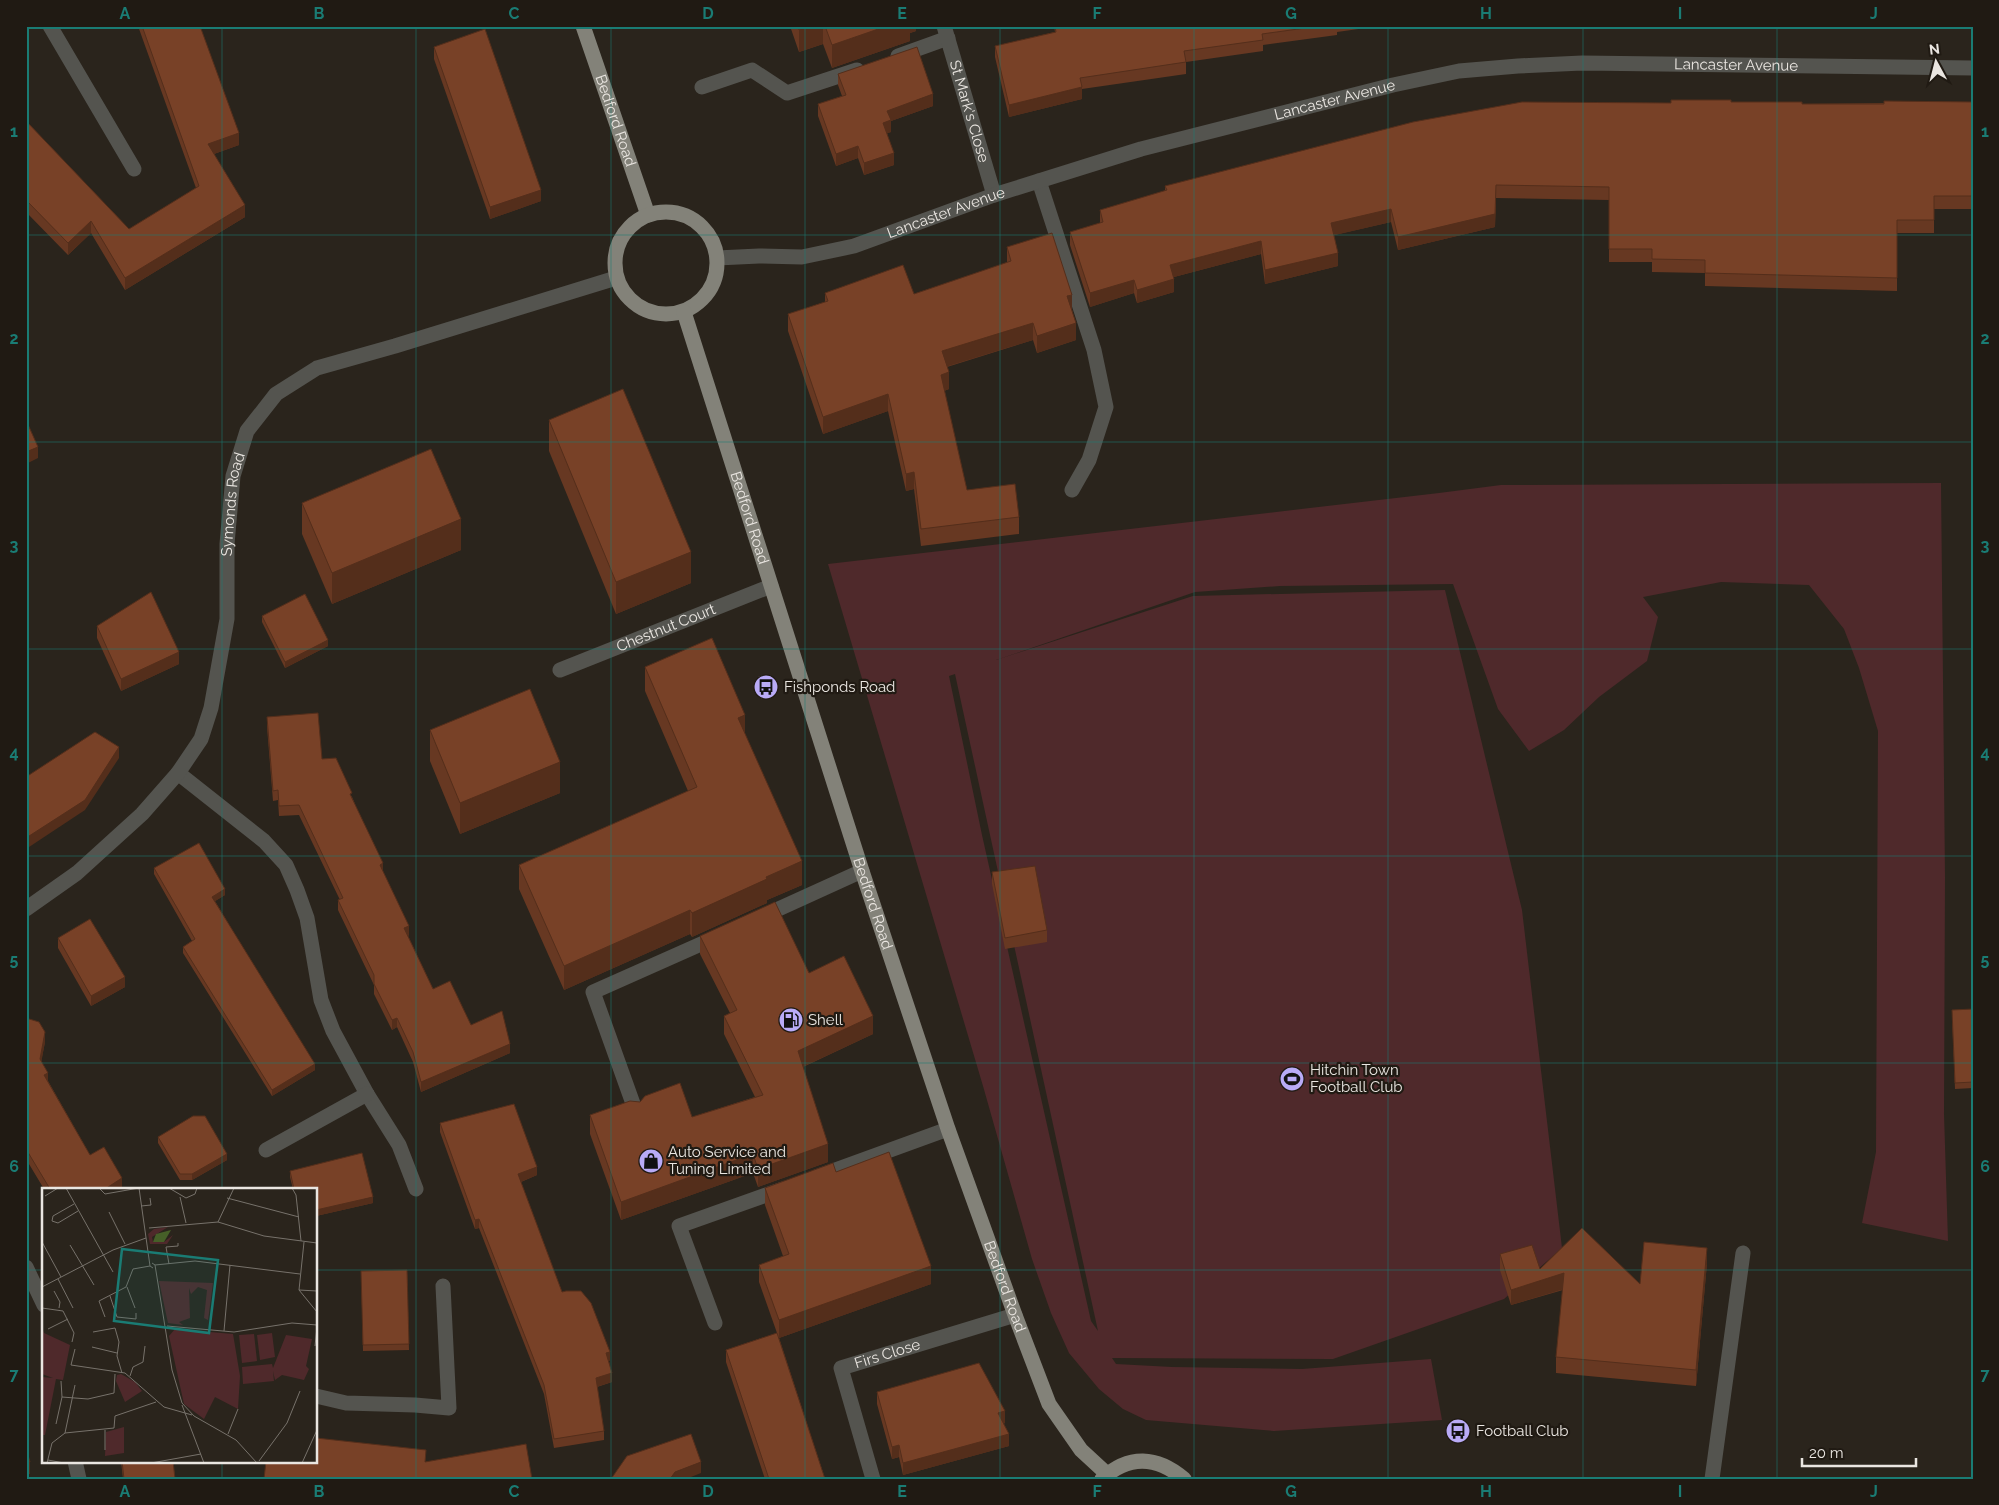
<svg xmlns="http://www.w3.org/2000/svg" width="1999" height="1505" viewBox="0 0 1999 1505" font-family="Raleway,sans-serif">
<style>
.green{fill:#4f292b;fill-rule:evenodd}
.lines{fill:none;stroke-linecap:round;stroke-linejoin:round}
.lane{stroke:#54544f;stroke-width:15}
.street{stroke:#54544f;stroke-width:15}
.primary{stroke:#838279;stroke-width:15}
.wall{fill:#673822}
.shaded-wall{fill:#542e1b}
.building{fill:#784127;stroke:#542e1b}
.grid{fill:none;stroke:#1a7c74;stroke-width:1;stroke-opacity:0.55}
.labels{text-anchor:middle;stroke-width:4.5;stroke-linejoin:round;paint-order:stroke}
.street-label{font-size:15px;fill:#eae6e1;stroke:#201a13}
.poi-label{font-size:15px;fill:#eae6e1;stroke:#201a13;text-anchor:start}
.inset-road{fill:none;stroke:#77726b;stroke-width:1}
.view{fill:#1a7c74;fill-opacity:0.15;stroke:#1a7c74;stroke-width:2.5}
.inset-edge{fill:none;stroke:#eae6e1;stroke-width:2.5}
.neatline{fill:none;stroke:#1a7c74;stroke-width:2}
.grid-label{font-size:16px;text-anchor:middle;font-weight:bold;fill:#1a7c74}
</style>
<rect width="100%" height="100%" fill="#2a241c"/>
<path class="green" d="M1941,483L1945,877L1944,1114L1948,1241L1862,1223L1876,1152L1878,731L1859,668L1844,629L1809,585L1721,582L1643,597L1658,617L1647,661L1599,697L1564,730L1529,751L1498,709L1453,584L1280,586L1195,592L996,660L1193,596L1445,590L1522,910L1562,1248L1504,1299L1333,1359L1112,1358L1116,1364L1172,1367L1302,1369L1431,1359L1442,1420L1274,1431L1146,1420L1123,1409L1099,1389L1069,1353L1051,1313L1032,1259L983,1086L828,564L1439,493L1501,485ZM955,674L1098,1331L1091,1321L982,835L949,676Z"/>
<g class="lines">
<g class="lane">
<polyline points="50,26 134,169"/>
<polyline points="898,56 948,38"/>
<polyline points="702,87 752,70 787,93 857,70"/>
<polyline points="1039,181 1094,350 1106,407 1089,460 1072,490"/>
<polyline points="761,917 862,871"/>
<polyline points="636,1112 593,992 719,936"/>
<polyline points="816,1177 948,1129"/>
<polyline points="715,1323 679,1226 783,1189"/>
<polyline points="1712,1479 1743,1253"/>
</g>
<g class="street">
<path id="s1" d="M944,26L994,195"/>
<path id="s2" d="M717,258L759,256L802,257L854,246L994,195L1141,149L1393,85L1459,71L1518,66L1582,63L1973,68"/>
<path id="s3" d="M560,670L771,586"/>
<polyline points="178,773 264,841 286,865 297,890 307,918 321,1000 333,1031 367,1094 399,1145 416,1189"/>
<path id="s4" d="M26,909L77,873L142,814L178,773L201,739L211,708L227,619V544L233,476L247,431L276,394L317,368L395,346L616,278"/>
<polyline points="266,1150 367,1094"/>
<polyline points="26,1267 44,1305"/>
<polyline points="316,1396 346,1403 415,1405 449,1408 443,1286"/>
<polyline points="75,1461 79,1479"/>
<path id="s5" d="M873,1479L841,1368L1015,1315"/>
</g>
<g class="primary">
<path id="s6" d="M583,26L648,215"/>
<circle cx="666" cy="263" r="51"/>
<path id="s7" d="M684,312L862,871L948,1129L1015,1315L1049,1404L1081,1450L1107,1474"/>
<path d="M1102,1479C1129,1454 1157,1456 1184,1479"/>
</g>
</g>
<g class="wall">
<polygon points="138,26 200,26 239,145 214,154 245,217 125,290 91,233 68,255 26,212 26,121 129,229 196,188"/>
<polygon points="790,26 916,26 916,31 910,33 910,41 832,68 823,44 799,52"/>
<polygon points="1054,26 1380,26 1337,32 1337,35 1263,45 1263,51 1186,62 1186,74 1082,89 1082,99 1009,117 995,57 995,46 1055,32"/>
<polygon points="434,47 541,201 490,219 434,59"/>
<polygon points="838,74 933,106 891,121 891,132 887,133 894,165 864,175 858,158 836,166 818,116 818,104 842,96 838,85"/>
<polygon points="1731,102 1802,104 1973,102 1973,209 1934,209 1934,233 1897,233 1897,291 1705,286 1705,273 1652,272 1652,262 1609,262 1609,200 1496,198 1495,227 1398,250 1391,222 1334,235 1338,266 1265,284 1261,254 1174,277 1174,292 1137,303 1134,293 1090,307 1070,245 1070,232 1100,223 1100,210 1165,191 1165,186 1671,103"/>
<polygon points="1007,247 1072,309 1076,340 1037,353 1033,340 947,367 949,389 944,391 967,490 1019,517 1019,534 921,546 914,489 906,491 888,411 823,434 788,331 788,314 825,302 825,293 914,294 1007,263"/>
<polygon points="549,420 691,583 616,614 549,451"/>
<polygon points="302,503 461,550 332,604 302,534"/>
<polygon points="262,616 328,646 285,668 262,622"/>
<polygon points="97,626 179,664 121,691 97,638"/>
<polygon points="645,667 745,734 802,885 767,900 767,903 692,937 690,934 564,990 519,889 519,865 688,791 645,691"/>
<polygon points="267,717 322,759 352,797 409,935 408,936 433,989 471,1025 510,1053 421,1092 413,1062 397,1027 392,1030 374,994 374,985 338,910 338,900 340,900 299,815 279,816 278,800 273,801 267,727"/>
<polygon points="430,730 560,793 460,834 430,761"/>
<polygon points="154,868 225,895 215,901 315,1070 272,1096 183,953 183,947 192,941 154,874"/>
<polygon points="992,872 1047,930 1047,942 1005,949 992,884"/>
<polygon points="700,936 809,973 873,1034 803,1067 828,1162 758,1187 753,1173 621,1220 590,1134 590,1115 692,1117 755,1097 724,1034 724,1016 730,1013 700,954"/>
<polygon points="58,938 125,987 91,1006 58,948"/>
<polygon points="1973,1009 1973,1088 1955,1089 1952,1016"/>
<polygon points="26,1018 45,1042 41,1062 48,1081 90,1155 122,1187 120,1189 44,1189 26,1159"/>
<polygon points="440,1123 537,1175 521,1182 562,1292 610,1360 609,1361 612,1382 597,1387 604,1431 604,1440 554,1448 544,1394 479,1228 475,1229 440,1132"/>
<polygon points="158,1137 227,1160 192,1180 180,1180 158,1143"/>
<polygon points="290,1171 373,1203 316,1216 316,1189 293,1189 290,1177"/>
<polygon points="836,1172 931,1284 779,1338 825,1479 765,1479 726,1362 726,1350 777,1333 759,1282 759,1265 783,1256 765,1205 765,1188"/>
<polygon points="1500,1254 1540,1269 1640,1284 1707,1263 1696,1386 1556,1373 1556,1357 1563,1290 1511,1305 1500,1270"/>
<polygon points="407,1270 409,1350 363,1351 361,1271"/>
<polygon points="877,1392 1005,1423 1003,1424 1009,1446 903,1475 899,1457 892,1459 877,1404"/>
<polygon points="121,1461 173,1461 175,1479 123,1479"/>
</g>
<g class="shaded-wall">
<polygon points="809,26 823,26 823,44 799,52 799,30"/>
<polygon points="887,26 916,26 916,31 910,33 910,41 832,68 832,45"/>
<polygon points="1082,87 1082,99 1009,117 1009,105"/>
<polygon points="933,94 933,106 891,121 891,132 883,135 883,123 887,111"/>
<polygon points="239,133 239,145 208,156 208,144"/>
<polygon points="858,146 858,158 836,166 836,154"/>
<polygon points="894,153 894,165 864,175 864,163"/>
<polygon points="1496,185 1495,227 1398,250 1398,237"/>
<polygon points="541,190 541,201 490,219 490,207"/>
<polygon points="245,205 245,217 125,290 125,278"/>
<polygon points="1391,209 1391,222 1331,236 1331,223"/>
<polygon points="91,221 91,233 68,255 68,243"/>
<polygon points="1261,241 1261,254 1170,278 1170,265"/>
<polygon points="1338,253 1338,266 1265,284 1265,270"/>
<polygon points="1174,279 1174,292 1137,303 1137,290"/>
<polygon points="1134,280 1134,293 1090,307 1090,293"/>
<polygon points="1072,295 1072,312 1067,296"/>
<polygon points="1033,323 1033,340 942,368 942,351"/>
<polygon points="1076,323 1076,340 1037,353 1037,336"/>
<polygon points="949,372 949,389 941,392 941,375"/>
<polygon points="888,394 888,411 823,434 823,417"/>
<polygon points="38,447 38,458 26,464 26,452"/>
<polygon points="914,472 914,489 906,491 906,474"/>
<polygon points="461,519 461,550 332,604 332,573"/>
<polygon points="691,552 691,583 616,614 616,582"/>
<polygon points="328,640 328,646 285,668 285,662"/>
<polygon points="179,652 179,664 121,691 121,679"/>
<polygon points="745,715 745,739 738,718"/>
<polygon points="119,747 119,758 85,810 26,849 26,838"/>
<polygon points="560,762 560,793 460,834 460,803"/>
<polygon points="802,861 802,885 767,900 767,903 692,937 692,913 766,877"/>
<polygon points="383,863 383,873 380,865"/>
<polygon points="225,889 225,895 212,903 212,897"/>
<polygon points="690,910 690,934 564,990 564,966"/>
<polygon points="409,926 409,935 404,938 404,928"/>
<polygon points="125,977 125,987 91,1006 91,996"/>
<polygon points="873,1016 873,1034 798,1069 798,1051"/>
<polygon points="397,1018 397,1027 392,1030 392,1020"/>
<polygon points="45,1032 45,1042 40,1069 40,1059"/>
<polygon points="510,1044 510,1053 421,1092 421,1082"/>
<polygon points="315,1064 315,1070 272,1096 272,1090"/>
<polygon points="48,1073 48,1082 44,1075"/>
<polygon points="828,1144 828,1162 758,1187 758,1169"/>
<polygon points="227,1154 227,1160 192,1180 192,1174"/>
<polygon points="753,1154 753,1173 621,1220 621,1202"/>
<polygon points="537,1167 537,1175 518,1183 518,1174"/>
<polygon points="122,1178 122,1187 120,1189 104,1189"/>
<polygon points="373,1197 373,1203 316,1216 316,1210"/>
<polygon points="479,1219 479,1228 475,1229 475,1220"/>
<polygon points="1707,1248 1707,1263 1696,1386 1696,1370"/>
<polygon points="931,1266 931,1284 779,1338 779,1320"/>
<polygon points="1564,1273 1564,1289 1511,1305 1511,1290"/>
<polygon points="610,1352 610,1360 606,1362 606,1353"/>
<polygon points="612,1373 612,1382 596,1387 596,1378"/>
<polygon points="1005,1411 1005,1423 998,1425 998,1413"/>
<polygon points="1009,1434 1009,1446 903,1475 903,1463"/>
<polygon points="899,1445 899,1457 892,1459 892,1447"/>
<polygon points="30,1462 30,1474 26,1475 26,1463"/>
<polygon points="701,1462 701,1473 686,1479 670,1479 675,1472"/>
</g>
<g class="building">
<polygon points="142,26 200,26 239,133 208,144 245,205 125,278 91,221 68,243 26,200 26,121 129,229 199,186"/>
<polygon points="798,26 809,26 799,30"/>
<polygon points="825,26 887,26 832,45"/>
<polygon points="1055,26 1320,26 1262,34 1263,40 1184,51 1186,62 1080,78 1082,87 1009,105 995,46 1056,32"/>
<polygon points="485,29 541,190 490,207 434,47"/>
<polygon points="917,47 933,94 887,111 891,120 883,123 894,153 864,163 858,146 836,154 818,104 846,95 838,74"/>
<polygon points="1671,100 1731,100 1731,102 1802,102 1802,104 1884,104 1884,101 1973,102 1973,196 1934,196 1934,220 1897,220 1897,278 1705,273 1705,260 1652,259 1652,249 1609,249 1609,187 1496,185 1495,214 1398,237 1391,209 1331,223 1338,253 1265,270 1261,241 1170,265 1174,279 1137,290 1134,280 1090,293 1070,232 1103,222 1100,210 1167,190 1165,186 1413,122 1522,102 1671,103"/>
<polygon points="1052,233 1072,295 1067,296 1076,323 1037,336 1033,323 942,351 949,372 941,375 967,490 1015,484 1019,517 921,529 914,472 906,474 888,394 823,417 788,314 828,301 825,293 903,265 914,294 1011,261 1007,247"/>
<polygon points="623,389 691,552 616,582 549,420"/>
<polygon points="26,420 38,447 26,452"/>
<polygon points="431,449 461,519 332,573 302,503"/>
<polygon points="151,592 179,652 121,679 97,626"/>
<polygon points="305,594 328,640 285,662 262,616"/>
<polygon points="712,638 745,715 738,718 802,861 766,877 767,879 692,913 690,910 564,966 519,865 697,787 645,667"/>
<polygon points="530,689 560,762 460,803 430,730"/>
<polygon points="318,713 322,759 336,758 352,793 350,794 383,863 380,865 409,926 404,928 433,989 450,981 471,1025 502,1011 510,1044 421,1082 413,1052 397,1018 392,1020 374,984 374,975 338,900 343,898 299,805 279,806 278,790 273,791 267,717"/>
<polygon points="95,732 119,747 85,800 26,838 26,777"/>
<polygon points="199,843 225,889 212,897 315,1064 272,1090 183,947 195,939 154,868"/>
<polygon points="1035,866 1047,930 1005,938 992,872"/>
<polygon points="775,902 809,973 844,956 873,1016 798,1051 828,1144 758,1169 753,1154 621,1202 590,1115 630,1101 640,1102 645,1096 680,1083 692,1117 763,1095 724,1016 737,1010 700,936"/>
<polygon points="90,919 125,977 91,996 58,938"/>
<polygon points="1973,1009 1973,1082 1955,1083 1952,1010"/>
<polygon points="26,1018 39,1022 45,1032 40,1059 48,1073 44,1075 90,1155 104,1147 122,1178 105,1189 50,1189 26,1149"/>
<polygon points="514,1104 537,1167 518,1174 562,1292 566,1291 581,1291 591,1303 610,1352 606,1353 612,1373 596,1378 604,1431 554,1439 544,1385 479,1219 475,1220 440,1123"/>
<polygon points="193,1116 205,1116 227,1154 192,1174 180,1174 158,1137"/>
<polygon points="889,1152 931,1266 779,1320 759,1265 789,1254 765,1188 833,1163 836,1172"/>
<polygon points="362,1153 373,1197 316,1210 316,1189 294,1189 290,1171"/>
<polygon points="1582,1228 1640,1284 1644,1242 1707,1248 1696,1370 1556,1357 1564,1273 1511,1290 1500,1254 1532,1245 1540,1269"/>
<polygon points="407,1270 409,1344 363,1345 361,1271"/>
<polygon points="777,1333 825,1479 769,1479 726,1350"/>
<polygon points="979,1363 1005,1411 998,1413 1009,1434 903,1463 899,1445 892,1447 877,1392"/>
<polygon points="691,1434 701,1462 675,1472 670,1479 611,1479 627,1456"/>
<polygon points="316,1438 426,1450 425,1462 526,1444 532,1479 264,1479 266,1461 316,1461"/>
<polygon points="26,1448 30,1462 26,1463"/>
<polygon points="122,1461 173,1461 175,1479 124,1479"/>
</g>
<path class="grid" d="M222,26V1189M416,26V1479M611,26V1479M805,26V1479M1000,26V1479M1194,26V1479M1388,26V1479M1583,26V1479M1777,26V1479M26,235H1973M26,442H1973M26,649H1973M26,856H1973M26,1063H1973M26,1270H44M316,1270H1973M222,1461V1479"/>
<defs>
<symbol id="bus-disc" viewBox="-11 -11 22 22"><circle r="9.5" fill="#b9abf7" stroke="#201a13"/><path d="M-5-6H5V4H4V6H2V4H-2V6H-4V4H-5ZM-3.5-4V0h7V-4ZM-3.5 1.2v1.5H-2V1.2ZM2 1.2v1.5H3.5V1.2Z" fill="#111"/></symbol>
<symbol id="fuel-disc" viewBox="-11 -11 22 22"><circle r="9.5" fill="#b9abf7" stroke="#201a13"/><path d="M-5.5-6h7V0h2V4h1.3V-2.5L3-4.5l.8-.8L6-3V5H2.5V1h-1V6h-7ZM-4.2-4.7v3.2H.2V-4.7Z" fill="#111"/></symbol>
<symbol id="stadium-disc" viewBox="-11 -11 22 22"><circle r="9.5" fill="#b9abf7" stroke="#201a13"/><path d="M0-5a6.5 5 0 1 0 0 10a6.5 5 0 1 0 0-10ZM-3.5-1.8h7v3.6h-7Z" fill="#111"/></symbol>
<symbol id="shop-disc" viewBox="-11 -11 22 22"><circle r="9.5" fill="#b9abf7" stroke="#201a13"/><path d="M-5-2.5h2.3a2.7 3.5 0 0 1 5.4 0H5L5.5 6h-11ZM-1.5-2.5h3a1.5 2.3 0 0 0-3 0Z" fill="#111"/></symbol>
</defs>
<g fill-rule="evenodd">
<use href="#bus-disc" x="752" y="673" width="28" height="28"/>
<use href="#fuel-disc" x="777" y="1006" width="28" height="28"/>
<use href="#stadium-disc" x="1278" y="1065" width="28" height="28"/>
<use href="#shop-disc" x="637" y="1147" width="28" height="28"/>
<use href="#bus-disc" x="1444" y="1417" width="28" height="28"/>
</g>
<g class="labels">
<g class="street-label">
<text dy="5" stroke="none"><textPath href="#s2" startOffset="1046">Lancaster Avenue</textPath></text>
<text dy="5" stroke="none"><textPath href="#s2" startOffset="641">Lancaster Avenue</textPath></text>
<text dy="5" stroke="none"><textPath href="#s1" startOffset="89">St Mark's Close</textPath></text>
<text dy="5" stroke="none"><textPath href="#s6" startOffset="100">Bedford Road</textPath></text>
<text dy="5" stroke="none"><textPath href="#s2" startOffset="236">Lancaster Avenue</textPath></text>
<text dy="5" stroke="none"><textPath href="#s4" startOffset="484">Symonds Road</textPath></text>
<text dy="5" stroke="none"><textPath href="#s7" startOffset="216">Bedford Road</textPath></text>
<text dy="5" stroke="none"><textPath href="#s3" startOffset="114">Chestnut Court</textPath></text>
<text dy="5" stroke="none"><textPath href="#s7" startOffset="621">Bedford Road</textPath></text>
<text dy="5" stroke="none"><textPath href="#s7" startOffset="1026">Bedford Road</textPath></text>
<text dy="5" stroke="none"><textPath href="#s5" startOffset="164">Firs Close</textPath></text>
</g>
<g class="poi-label">
<text x="784" y="692">Fishponds Road</text>
<text x="808" y="1025">Shell</text>
<text x="1310" y="1075">Hitchin Town<tspan x="1310" dy="17">Football Club</tspan></text>
<text x="668" y="1157">Auto Service and<tspan x="668" dy="17">Tuning Limited</tspan></text>
<text x="1476" y="1436">Football Club</text>
</g>
</g>
<g transform="translate(42 1188)">
<rect width="275" height="275" fill="#2a241c"/>
<path d="M126,39L110,49L111,54H122L131,47L125,56H108L106,46L112,41ZM117,93L171,95L166,132L162,130L165,102L156,99L149,106L147,100L148,130L137,134L141,137L126,135ZM0,140L2,145L28,157L21,192L14,191L3,247H0V189L11,190L0,186ZM133,141L191,146L198,188L196,221L173,209L162,231L142,216L127,148ZM230,145L233,169L218,172L215,147ZM212,146L215,173L200,175L197,147ZM244,147L270,151L264,178L267,181L262,192L240,187L233,192L231,183L232,193L201,196L200,179L230,176L231,180ZM79,186L93,194L100,203L83,214L74,193L75,187ZM82,239V265L63,268L64,244Z" fill="#4f292b"/>
<path d="M129,42L122,54H111L114,46Z" fill="#465f28"/>
<path class="inset-road" d="M24,0L71,84M57,0L63,6L97,0M97,0L108,78L111,80M127,0L144,10L153,6L155,0M250,0L254,7L259,53M3,8L16,0M138,9L144,35M185,10L257,29M32,16L11,28L10,33L16,35L36,23M99,18L109,17L108,10M67,24L83,56M176,34L192,0M107,40L176,34L222,48L275,55M0,54L19,89M28,57L52,97M110,75L113,77L130,182L140,215L152,228L194,252L215,275M127,76L124,59L136,58V55M113,77L153,73L258,86M16,91L31,120M0,99L71,62L104,50M85,99L93,120M257,102L262,54M257,102L275,124M257,102L275,103M12,103L18,114L17,120M68,108L75,129L94,131V125M0,120L21,123L32,145L30,154M63,129L57,113L84,99L91,81L108,78M125,138L192,144L250,135L275,137M6,141L26,131M182,143L188,77M51,144L73,140L77,154L75,168L80,185M273,158L275,139M50,159L75,165M33,161L29,177L83,185L122,219L150,227M88,188L91,179L101,174L103,158M19,193L20,209M140,217L162,275M14,236L20,209L46,211L72,205L73,186M23,245L72,240L73,228L114,214M186,246L196,221M63,262V242M6,272L22,275M217,273L245,235L258,203M5,275L10,255L23,245L33,197M109,275L159,266M260,275L275,242"/>
<path class="view" d="M80,61L176,72L167,145L72,133Z"/>
<rect width="275" height="275" class="inset-edge"/>
</g>
<rect width="1999" height="1505" fill="none" stroke="#201a13" stroke-width="55"/>
<g transform="translate(1936 62) rotate(353)" stroke="#201a13" stroke-width="4" paint-order="stroke">
<path d="M0-4L9 19L0 12L-9 19Z" fill="#eae6e1"/>
<text y="-8" font-size="14" font-weight="bold" text-anchor="middle" fill="#eae6e1">N</text>
</g>
<path d="M1802 1458v8h114v-8" fill="none" stroke="#eae6e1" stroke-width="2.5"/>
<text x="1809" y="1458" font-size="15" fill="#eae6e1" stroke="#201a13" stroke-width="4" paint-order="stroke">20 m</text>
<rect x="28" y="28" width="1944" height="1450" class="neatline"/>
<g class="grid-label">
<text x="125" y="19">A</text>
<text x="319" y="19">B</text>
<text x="514" y="19">C</text>
<text x="708" y="19">D</text>
<text x="902" y="19">E</text>
<text x="1097" y="19">F</text>
<text x="1291" y="19">G</text>
<text x="1486" y="19">H</text>
<text x="1680" y="19">I</text>
<text x="1874" y="19">J</text>
<text x="14" y="137">1</text>
<text x="1985" y="137">1</text>
<text x="14" y="344">2</text>
<text x="1985" y="344">2</text>
<text x="14" y="551">3</text>
<text x="1985" y="551">3</text>
<text x="14" y="758">4</text>
<text x="1985" y="758">4</text>
<text x="14" y="965">5</text>
<text x="1985" y="965">5</text>
<text x="14" y="1172">6</text>
<text x="1985" y="1172">6</text>
<text x="14" y="1380">7</text>
<text x="1985" y="1380">7</text>
<text x="125" y="1497">A</text>
<text x="319" y="1497">B</text>
<text x="514" y="1497">C</text>
<text x="708" y="1497">D</text>
<text x="902" y="1497">E</text>
<text x="1097" y="1497">F</text>
<text x="1291" y="1497">G</text>
<text x="1486" y="1497">H</text>
<text x="1680" y="1497">I</text>
<text x="1874" y="1497">J</text>
</g>
</svg>
